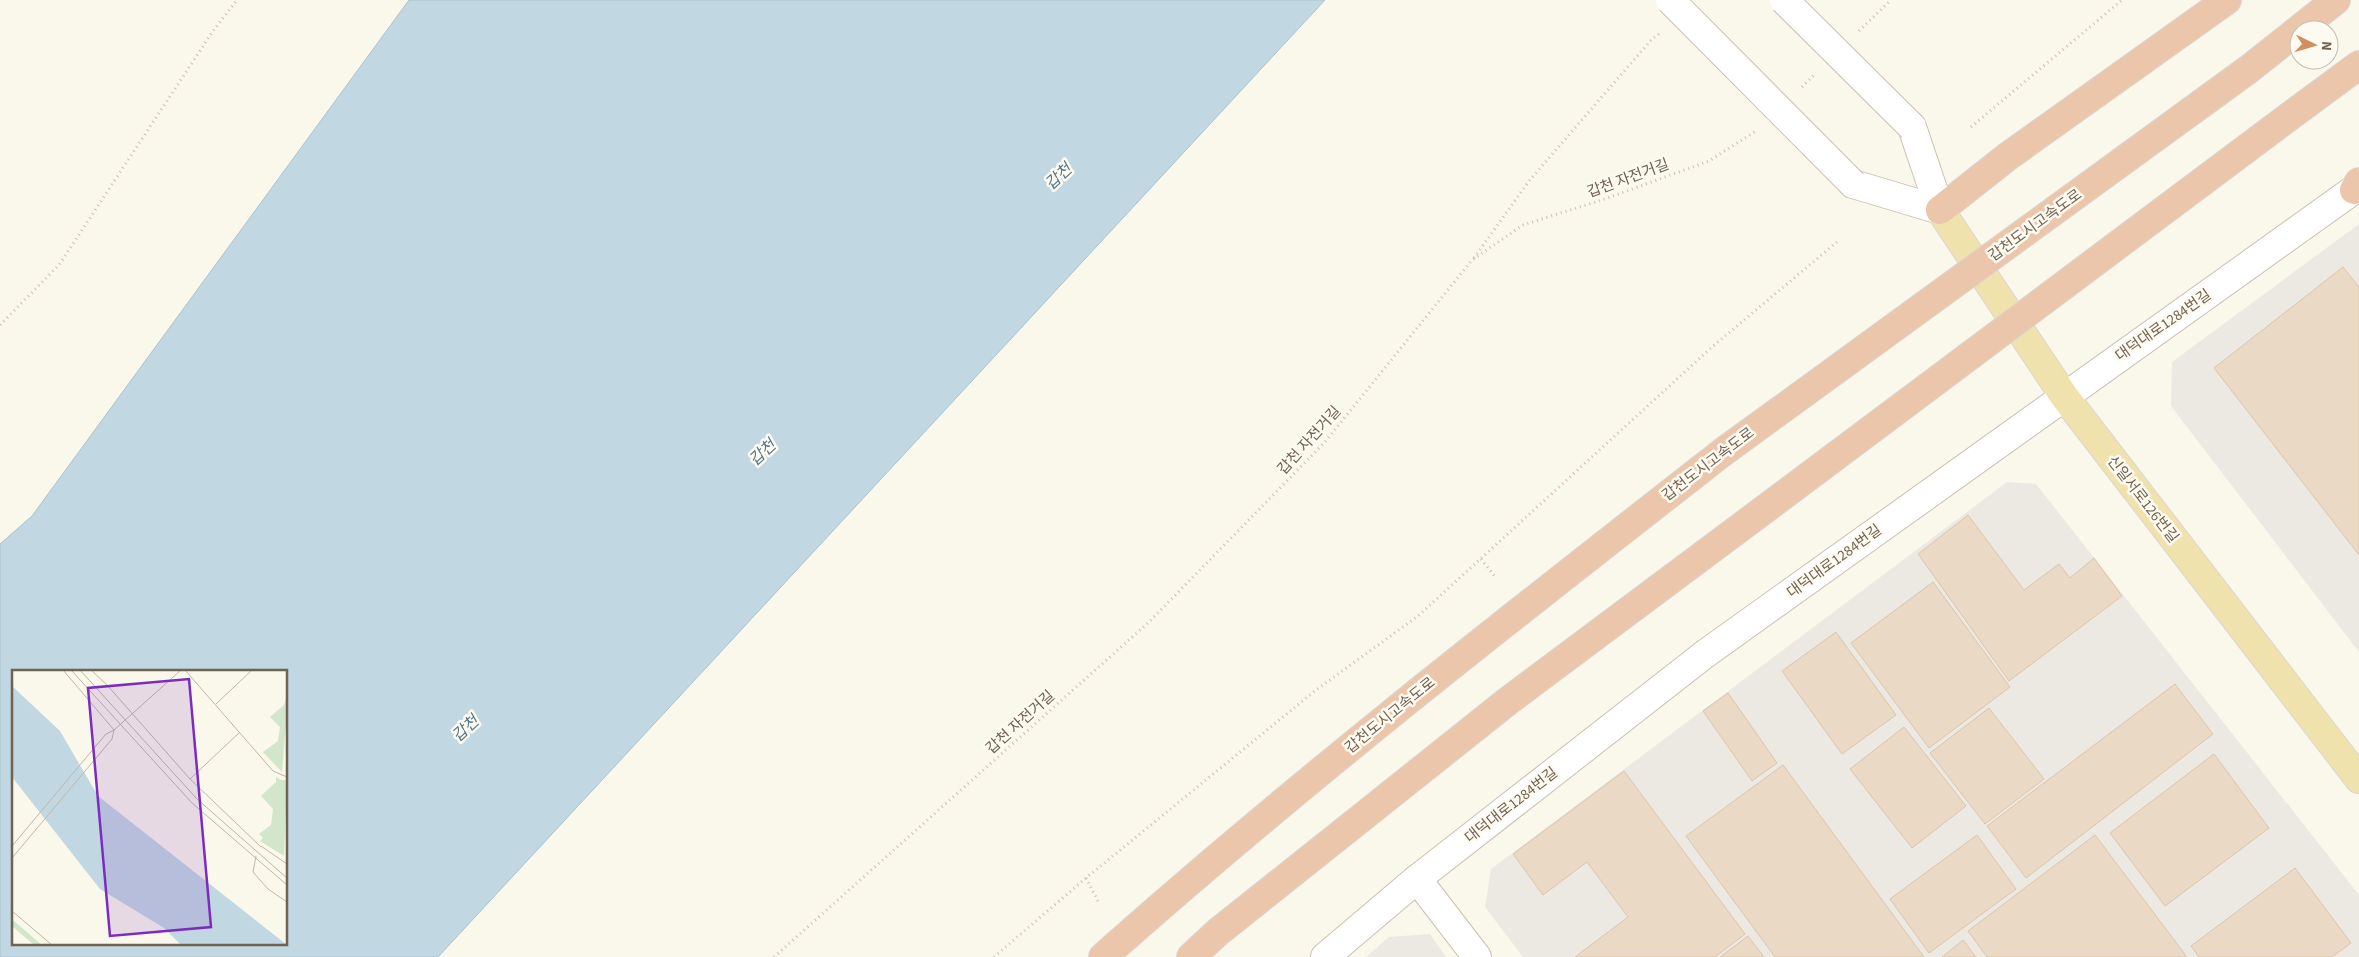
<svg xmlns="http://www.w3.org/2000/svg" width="2359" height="957" viewBox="0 0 2359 957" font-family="'Source Sans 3','Noto Sans KR',sans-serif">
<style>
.industrial{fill:#ece9e3}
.water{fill:#c1d7e1;stroke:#a9c4d2;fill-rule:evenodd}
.building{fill:#ead9c4;stroke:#dcc5a8}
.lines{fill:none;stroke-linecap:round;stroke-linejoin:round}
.minor-casing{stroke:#cbc1b2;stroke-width:30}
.major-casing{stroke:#dad6d2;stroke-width:30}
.highway-casing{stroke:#dad6d2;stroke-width:30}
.path{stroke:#d1bfa9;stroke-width:3;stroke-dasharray:1 4;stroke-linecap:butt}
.minor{stroke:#fff;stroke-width:28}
.major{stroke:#f0e2ac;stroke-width:28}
.highway{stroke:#ecc6aa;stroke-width:28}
.minor-bridge-casing{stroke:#cbc1b2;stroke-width:30;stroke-linecap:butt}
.highway-bridge-casing{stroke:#dad6d2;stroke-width:30;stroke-linecap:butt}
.minor-bridge{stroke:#fff;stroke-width:28}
.highway-bridge{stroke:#ecc6aa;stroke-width:28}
.labels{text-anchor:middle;stroke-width:5;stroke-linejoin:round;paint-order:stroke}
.street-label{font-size:15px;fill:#726251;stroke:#fdfaf1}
.water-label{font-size:16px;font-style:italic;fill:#517689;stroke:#fdfaf1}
.inset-road{fill:none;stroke:#c0b7a8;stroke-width:1}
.view{fill:#7b2cbf;fill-opacity:0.15;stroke:#7b2cbf;stroke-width:2.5}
.inset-edge{fill:none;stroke:#726251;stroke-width:2.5}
</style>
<rect width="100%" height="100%" fill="#faf7eb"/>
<g class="industrial">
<polygon points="2359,224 2359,652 2171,406 2172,362"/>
<polygon points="2007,482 2036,484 2359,895 2359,957 1523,957 1485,907 1491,869"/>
<polygon points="1430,934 1446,957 1366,957 1389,937"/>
</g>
<path class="water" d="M409,0H1325L438,957H0V544L32,516ZM14,671H286V943H14Z"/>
<g class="building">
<polygon points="2343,267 2359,287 2359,555 2214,368"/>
<polygon points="1968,515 2024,590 2059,564 2070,578 2094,558 2122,596 2009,681 1918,554"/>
<polygon points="1933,582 2010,687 1929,748 1851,643"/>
<polygon points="1836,632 1896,715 1842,754 1782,671"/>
<polygon points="2175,684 2213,734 2026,878 1987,826"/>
<polygon points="1728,693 1777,763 1752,781 1703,711"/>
<polygon points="1989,708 2044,779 1985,824 1930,753"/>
<polygon points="1904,727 1966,806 1912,848 1850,769"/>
<polygon points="2214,754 2269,828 2165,906 2110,833"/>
<polygon points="1783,765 1924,957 1775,957 1686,836"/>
<polygon points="1624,771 1745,934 1715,957 1575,957 1628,917 1587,862 1543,895 1513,854"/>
<polygon points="1977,835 2016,889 1929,953 1890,899"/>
<polygon points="2095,835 2187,957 1987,957 1968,931"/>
<polygon points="2295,868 2351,943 2332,957 2199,957 2191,946"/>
<polygon points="1748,936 1764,957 1720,957"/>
<polygon points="1963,940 1976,957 1942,957"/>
</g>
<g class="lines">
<defs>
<g id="minor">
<polyline points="1912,127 1940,210"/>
<polyline points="1853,184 1940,210"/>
<polyline points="1417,879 1477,957"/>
<polyline points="1325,957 1417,879 1705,654 2359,186"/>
</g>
<polyline id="major" points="1940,210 2064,396 2359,779"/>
<g id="highway">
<polyline points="2249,69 2336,0"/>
<polyline points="2290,116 2359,65"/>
<polyline points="2354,190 2359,182"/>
<polyline points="1940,210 2007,157 2227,0"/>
<path d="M1103,957C1302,780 1513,616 1723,452"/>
<polyline points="1191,957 1218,932 1508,701 1765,509"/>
</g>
</defs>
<use href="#minor" class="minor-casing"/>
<use href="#major" class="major-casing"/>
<use href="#highway" class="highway-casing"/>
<g class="path">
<polyline points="1859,31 1891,0"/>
<polyline points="1802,87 1815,74"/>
<polyline points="1971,127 2122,0"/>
<polyline points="1474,258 1529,181 1652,39 1659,34"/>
<polyline points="0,325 59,265 213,31 237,0"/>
<polyline points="1481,559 1496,578"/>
<polyline points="1086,878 1098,901"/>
<polyline points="774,957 1148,623 1325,442 1472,260 1523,225 1605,199 1709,161 1756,131"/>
<polyline points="994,957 1086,878 1316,690 1418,616 1712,347 1837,242"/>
</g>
<use href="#minor" class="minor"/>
<use href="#major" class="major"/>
<use href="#highway" class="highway"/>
<defs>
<g id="minor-bridge">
<polyline points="1670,0 1853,184"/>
<polyline points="1784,0 1912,127"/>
</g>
<g id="highway-bridge">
<polyline points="1723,452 2249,69"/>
<polyline points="1765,509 2290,116"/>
</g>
</defs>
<use href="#minor-bridge" class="minor-bridge-casing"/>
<use href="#highway-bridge" class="highway-bridge-casing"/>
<use href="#minor-bridge" class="minor-bridge"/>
<use href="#highway-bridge" class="highway-bridge"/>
</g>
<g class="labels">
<g class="street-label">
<text transform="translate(1628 178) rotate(-20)" y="5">갑천 자전거길</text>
<text transform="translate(2035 225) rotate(-36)" y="5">갑천도시고속도로</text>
<text transform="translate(2163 325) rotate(-35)" y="5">대덕대로1284번길</text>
<text transform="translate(1309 440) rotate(-48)" y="5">갑천 자전거길</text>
<text transform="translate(1708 464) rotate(-37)" y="5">갑천도시고속도로</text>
<text transform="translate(2143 499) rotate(52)" y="5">신일서로126번길</text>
<text transform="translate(1834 561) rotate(-36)" y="5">대덕대로1284번길</text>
<text transform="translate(1390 715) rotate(-39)" y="5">갑천도시고속도로</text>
<text transform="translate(1020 722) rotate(-42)" y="5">갑천 자전거길</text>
<text transform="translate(1511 805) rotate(-38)" y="5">대덕대로1284번길</text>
</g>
<g class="water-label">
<text transform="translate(1058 176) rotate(-43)" y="6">갑천</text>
<text transform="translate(762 452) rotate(-43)" y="6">갑천</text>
<text transform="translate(465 728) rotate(-43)" y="6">갑천</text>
</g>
</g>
<g transform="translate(12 670)">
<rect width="275" height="275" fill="#faf7eb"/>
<path d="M275,23V42L270,102L251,82L266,71L268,57L258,47L272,35ZM264,107L269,110H275L272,186L248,171L251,168L247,164L259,155L261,139L249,126L264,112ZM0,250L2,251L30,275H22L0,256Z" fill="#d1e6ca"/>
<path d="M0,16L48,61L86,126L275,275H169L152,258L88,219L0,107Z" fill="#c1d7e1"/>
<path class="inset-road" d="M51,0L102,60M59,0L180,133L275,215M68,0L185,129L275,208M79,0L96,16M173,0L261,101L275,107M95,15L178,109L249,177M204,34L240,0M102,60L169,0M178,109L228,62M0,176L94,64L102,60M249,176L275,194M244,186L241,202L256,219M0,188L100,69L102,60M256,219L275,232M0,241L40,275"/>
<path class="view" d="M177,9L199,257L98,266L76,18Z"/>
<rect width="275" height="275" class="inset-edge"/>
</g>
<g transform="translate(2314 45) rotate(95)"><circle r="24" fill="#fdfaf1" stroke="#c5bdb1"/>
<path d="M0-4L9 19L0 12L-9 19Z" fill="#d38e60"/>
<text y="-8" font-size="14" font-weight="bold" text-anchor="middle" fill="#726251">N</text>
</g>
</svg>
